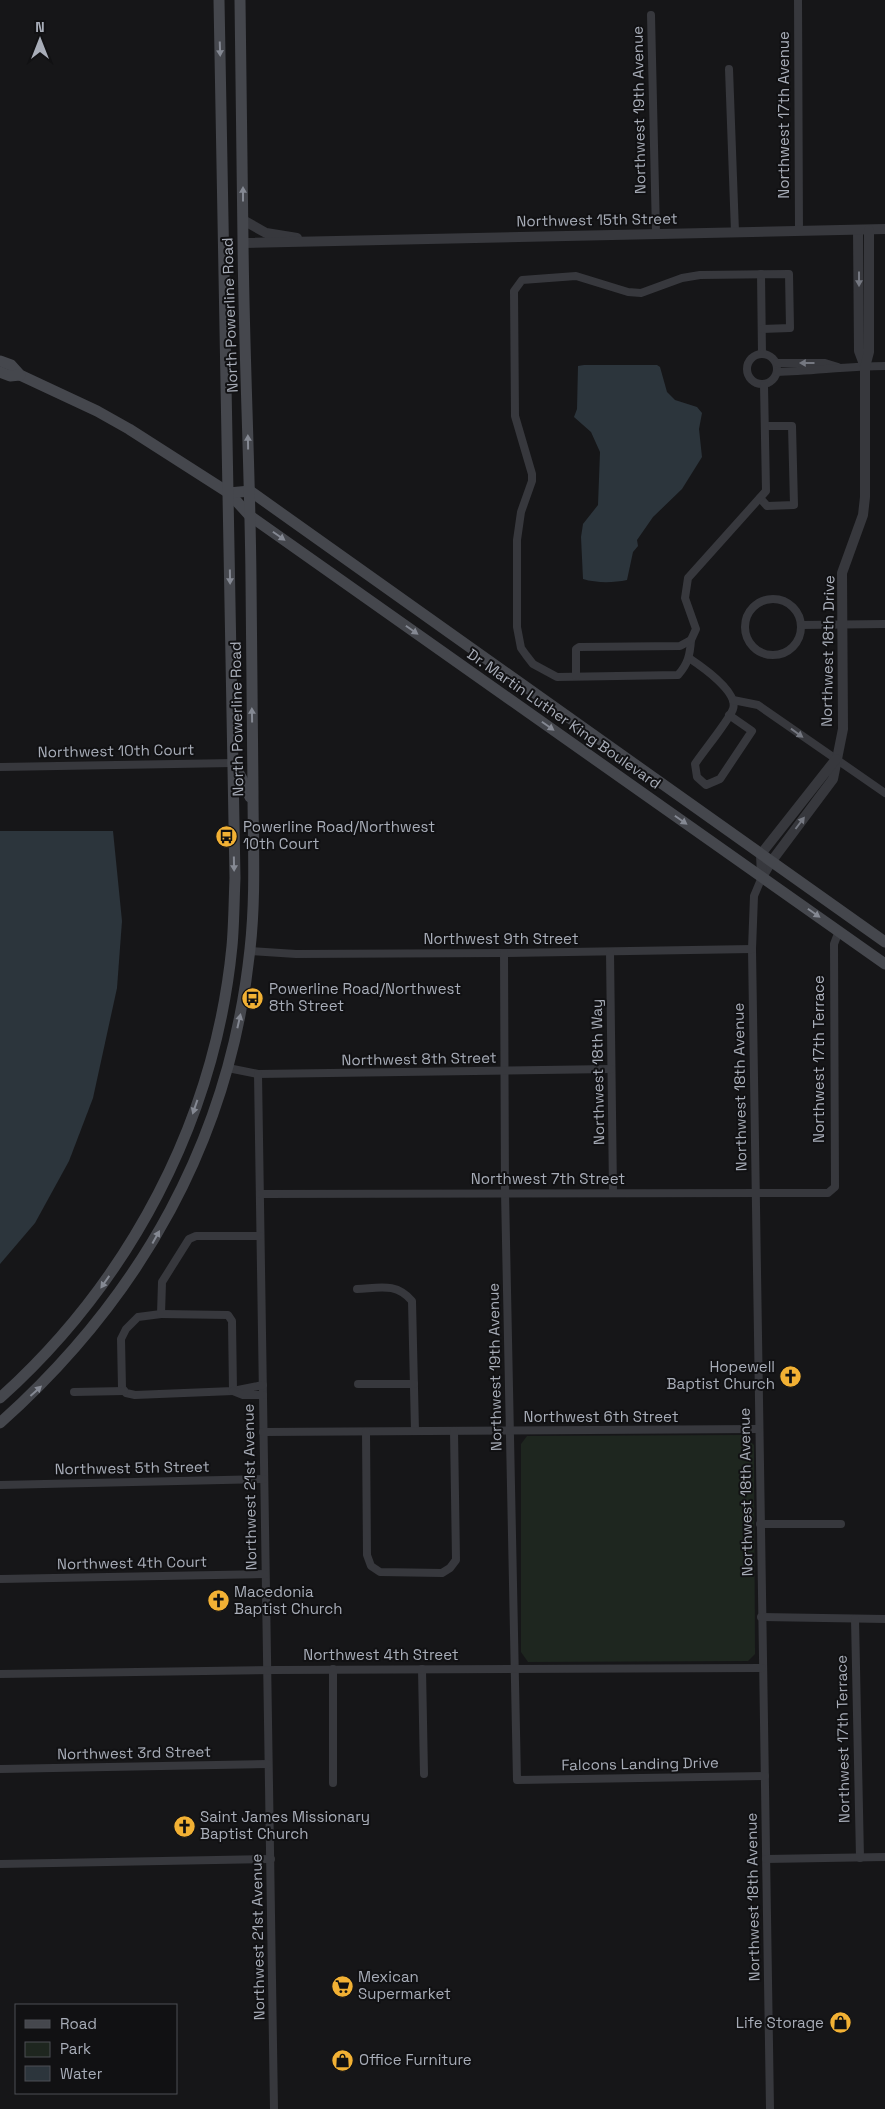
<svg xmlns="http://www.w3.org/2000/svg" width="885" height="2109" viewBox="0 0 885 2109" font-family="'Space Grotesk',sans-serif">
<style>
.green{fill:#1e261f}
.water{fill:#2c353c}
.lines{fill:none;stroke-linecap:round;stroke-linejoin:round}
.minor{stroke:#37383d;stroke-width:8}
.tertiary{stroke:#37383d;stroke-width:10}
.secondary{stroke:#45474d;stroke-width:11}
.oneway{fill:#858993}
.oneway2{fill:#757881}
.labels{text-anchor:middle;stroke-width:4;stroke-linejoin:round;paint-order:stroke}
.street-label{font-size:15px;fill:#a8adb8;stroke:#111113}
.poi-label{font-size:15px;fill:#a8adb8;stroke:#111113;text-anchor:start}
</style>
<rect width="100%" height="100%" fill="#161618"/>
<polygon class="green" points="742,1435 754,1445 755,1654 748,1661 528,1662 521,1652 521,1444 527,1436"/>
<g class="water">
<path d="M584,365H657L660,367L667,392L675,400L697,407L702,413L699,429L702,457L682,489L653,517L637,540L638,546L633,552L627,580C613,583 596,583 583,579L581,537L583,524L598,505L600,452L591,432L574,417L577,409L578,366Z"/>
<polygon points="0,831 113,831 122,921 117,988 93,1098 69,1161 35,1223 0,1264"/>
</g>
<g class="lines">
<g class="minor">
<polyline points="798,0 799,231"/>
<polyline points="651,15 656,233"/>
<polyline points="729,69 735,232"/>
<polyline points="761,274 762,354"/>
<circle cx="762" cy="369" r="15"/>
<polyline points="777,363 825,363 838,367"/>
<path d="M777,372C814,371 849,366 885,366"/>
<polyline points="760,498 767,506 794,505 792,426 765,426"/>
<circle cx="773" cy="627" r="28"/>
<polyline points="801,625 885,624"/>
<path d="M691,640C690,655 688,664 678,675L557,677L533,664L526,655L521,648L517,627V540L521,512L532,481V474L515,416L514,291L522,280L576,276L628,292L641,293L682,278L700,275L789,274L790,328L762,329"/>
<path d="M689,658C701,666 739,692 733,709C730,719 702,753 695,764L697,777L706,785L720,779L752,731L729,715"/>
<polyline points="576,676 576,649 579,647 680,646 691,640 696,629 685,598 688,578 766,491 764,385"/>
<polyline points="733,700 758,705 885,793"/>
<polyline points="0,767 233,763"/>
<polyline points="762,877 754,896 752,949 770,2109"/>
<polyline points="250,951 296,954 504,953 752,949"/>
<polyline points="610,952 613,1192"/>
<polyline points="504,953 505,1192 517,1780 765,1776"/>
<polyline points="228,1068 258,1074 611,1069"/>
<polyline points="258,1074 274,2109"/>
<polyline points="260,1194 828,1193 835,1187 834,944 839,931"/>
<polyline points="260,1236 196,1236 189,1239 162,1282 161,1314 138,1317 126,1329 121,1339 122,1388 126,1393 135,1395 233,1391 263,1385"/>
<path d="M357,1289C379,1288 396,1282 412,1301L415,1431"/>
<polyline points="161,1314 228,1315 232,1321 233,1391"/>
<polyline points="358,1384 414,1384"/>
<polyline points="233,1391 243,1395 263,1395"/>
<polyline points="74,1392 124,1391"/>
<polyline points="263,1432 758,1429"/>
<polyline points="366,1432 367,1555 371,1566 380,1572 442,1573 450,1568 456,1560 454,1431"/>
<polyline points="0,1485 264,1479"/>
<polyline points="760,1524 841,1524"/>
<polyline points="0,1579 265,1574"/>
<polyline points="761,1617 885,1619"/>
<polyline points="855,1619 860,1858"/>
<polyline points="422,1669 424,1774"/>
<polyline points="0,1674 277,1670 762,1668"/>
<polyline points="0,1769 268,1764"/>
<polyline points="333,1783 333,1669"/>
<polyline points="766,1859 885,1857"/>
<polyline points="0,1864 271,1859"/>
</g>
<g class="tertiary">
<polyline points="243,220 266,233 297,238"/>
<polyline points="858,230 859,351 865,367"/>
<polyline points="243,243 885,229"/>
<polyline points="762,877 771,862 833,779 843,729 842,573 863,515 865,497 865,367 869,352 869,230"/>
<polyline points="762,877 761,854 836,759"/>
</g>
<g class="secondary">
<polyline points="0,361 11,365 20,375 97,411 129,429 229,493 250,516 885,964"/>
<polyline points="0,372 10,376 20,375"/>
<polyline points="229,493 250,491 885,942"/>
<polyline points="233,763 246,786 250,797"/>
<path d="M0,1398C129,1282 215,1121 232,946C234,924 234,901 235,878L219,0"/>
<path d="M0,1423C141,1297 230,1139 250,949C256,896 253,843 253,791C252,720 251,650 251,580C250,467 244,354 243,241C242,161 241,80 240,0"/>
</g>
</g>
<defs><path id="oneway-solid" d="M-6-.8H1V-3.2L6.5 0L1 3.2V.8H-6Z" transform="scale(1.25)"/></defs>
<g class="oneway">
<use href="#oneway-solid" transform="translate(220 49) rotate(88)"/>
<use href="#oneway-solid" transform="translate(243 194) rotate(-90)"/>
<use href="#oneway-solid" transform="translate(248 442) rotate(-91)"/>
<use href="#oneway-solid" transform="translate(279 536) rotate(35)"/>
<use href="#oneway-solid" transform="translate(230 577) rotate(89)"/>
<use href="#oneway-solid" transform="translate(412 630) rotate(35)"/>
<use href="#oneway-solid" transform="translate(252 715) rotate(-91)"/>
<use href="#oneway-solid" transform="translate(548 726) rotate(35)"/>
<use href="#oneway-solid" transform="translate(681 820) rotate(35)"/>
<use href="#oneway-solid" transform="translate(234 864) rotate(89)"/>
<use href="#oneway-solid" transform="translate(814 913) rotate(35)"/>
<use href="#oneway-solid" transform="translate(239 1021) rotate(-77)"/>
<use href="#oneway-solid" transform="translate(195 1107) rotate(109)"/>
<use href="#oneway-solid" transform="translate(156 1237) rotate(-61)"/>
<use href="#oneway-solid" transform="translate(105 1282) rotate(125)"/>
<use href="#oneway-solid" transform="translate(36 1391) rotate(-42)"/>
</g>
<g class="oneway2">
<use href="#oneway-solid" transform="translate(859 279) rotate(90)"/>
<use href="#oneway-solid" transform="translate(807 363) rotate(180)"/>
<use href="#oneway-solid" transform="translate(797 733) rotate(36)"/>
<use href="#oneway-solid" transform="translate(800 823) rotate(-53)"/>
</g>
<defs>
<symbol id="bus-disc" viewBox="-11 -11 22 22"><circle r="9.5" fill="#f2b134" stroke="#111113"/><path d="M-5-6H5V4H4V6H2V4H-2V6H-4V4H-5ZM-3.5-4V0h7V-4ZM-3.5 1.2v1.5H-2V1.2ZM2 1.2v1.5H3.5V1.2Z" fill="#111"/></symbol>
<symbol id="church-disc" viewBox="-11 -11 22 22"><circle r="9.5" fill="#f2b134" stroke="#111113"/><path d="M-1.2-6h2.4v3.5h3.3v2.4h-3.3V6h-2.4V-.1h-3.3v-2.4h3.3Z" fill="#111"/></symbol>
<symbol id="supermarket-disc" viewBox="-11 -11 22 22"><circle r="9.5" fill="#f2b134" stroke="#111113"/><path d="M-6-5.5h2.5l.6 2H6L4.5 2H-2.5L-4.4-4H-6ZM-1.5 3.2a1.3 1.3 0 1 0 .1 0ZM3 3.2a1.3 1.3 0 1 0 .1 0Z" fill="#111"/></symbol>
<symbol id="shop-disc" viewBox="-11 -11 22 22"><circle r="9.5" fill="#f2b134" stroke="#111113"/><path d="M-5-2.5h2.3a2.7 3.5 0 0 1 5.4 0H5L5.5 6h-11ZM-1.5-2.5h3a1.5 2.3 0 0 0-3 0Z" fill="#111"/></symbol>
</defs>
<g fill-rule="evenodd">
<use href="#bus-disc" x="214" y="824" width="25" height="25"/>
<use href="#bus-disc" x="240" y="986" width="25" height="25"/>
<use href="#church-disc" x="778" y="1364" width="25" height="25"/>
<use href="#church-disc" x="206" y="1588" width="25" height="25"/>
<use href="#church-disc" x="172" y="1814" width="25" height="25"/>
<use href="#supermarket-disc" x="330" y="1974" width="25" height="25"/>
<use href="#shop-disc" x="828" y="2010" width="25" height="25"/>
<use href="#shop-disc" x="330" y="2048" width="25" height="25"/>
</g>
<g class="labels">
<g class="street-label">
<text transform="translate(639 110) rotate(-91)" y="5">Northwest 19th Avenue</text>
<text transform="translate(784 115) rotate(-90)" y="5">Northwest 17th Avenue</text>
<text transform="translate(597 220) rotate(-1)" y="5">Northwest 15th Street</text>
<text transform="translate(230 315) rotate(-92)" y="5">North Powerline Road</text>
<text transform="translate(828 651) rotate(-89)" y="5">Northwest 18th Drive</text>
<text transform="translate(237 719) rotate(-91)" y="5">North Powerline Road</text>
<text transform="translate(564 719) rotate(35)" y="5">Dr. Martin Luther King Boulevard</text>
<text transform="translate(116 751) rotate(-1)" y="5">Northwest 10th Court</text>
<text x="501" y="944">Northwest 9th Street</text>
<text transform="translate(419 1059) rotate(-1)" y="5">Northwest 8th Street</text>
<text transform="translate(819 1059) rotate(-90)" y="5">Northwest 17th Terrace</text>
<text transform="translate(598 1072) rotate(-91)" y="5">Northwest 18th Way</text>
<text transform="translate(740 1087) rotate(-91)" y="5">Northwest 18th Avenue</text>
<text x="548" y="1184">Northwest 7th Street</text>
<text transform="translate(495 1367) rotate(-91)" y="5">Northwest 19th Avenue</text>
<text x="601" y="1422">Northwest 6th Street</text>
<text transform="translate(132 1468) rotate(-1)" y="5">Northwest 5th Street</text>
<text transform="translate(250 1487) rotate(-91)" y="5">Northwest 21st Avenue</text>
<text transform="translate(746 1492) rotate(-91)" y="5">Northwest 18th Avenue</text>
<text transform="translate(132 1563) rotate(-1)" y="5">Northwest 4th Court</text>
<text x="381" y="1660">Northwest 4th Street</text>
<text transform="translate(843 1739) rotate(-91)" y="5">Northwest 17th Terrace</text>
<text transform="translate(134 1753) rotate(-1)" y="5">Northwest 3rd Street</text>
<text transform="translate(640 1764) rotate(-1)" y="5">Falcons Landing Drive</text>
<text transform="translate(753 1897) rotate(-91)" y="5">Northwest 18th Avenue</text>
<text transform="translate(258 1937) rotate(-91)" y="5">Northwest 21st Avenue</text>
</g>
<g class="poi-label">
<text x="243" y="832">Powerline Road/Northwest<tspan x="243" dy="17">10th Court</tspan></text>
<text x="269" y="994">Powerline Road/Northwest<tspan x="269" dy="17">8th Street</tspan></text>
<text x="775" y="1372" text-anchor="end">Hopewell<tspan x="775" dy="17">Baptist Church</tspan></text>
<text x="234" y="1597">Macedonia<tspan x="234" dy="17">Baptist Church</tspan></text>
<text x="200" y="1822">Saint James Missionary<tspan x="200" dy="17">Baptist Church</tspan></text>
<text x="358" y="1982">Mexican<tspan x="358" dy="17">Supermarket</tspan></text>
<text x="824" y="2028" text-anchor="end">Life Storage</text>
<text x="359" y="2065">Office Furniture</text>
</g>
</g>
<rect x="15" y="2004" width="162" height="90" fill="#111113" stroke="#4d4f55"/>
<rect x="25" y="2020" width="25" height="8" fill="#45474d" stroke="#4d4f55"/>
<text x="60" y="2029" font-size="15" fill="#a8adb8">Road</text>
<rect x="25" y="2042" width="25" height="15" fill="#1e261f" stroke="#4d4f55"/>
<text x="60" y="2054" font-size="15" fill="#a8adb8">Park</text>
<rect x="25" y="2066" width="25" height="15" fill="#2c353c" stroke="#4d4f55"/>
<text x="60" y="2079" font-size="15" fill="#a8adb8">Water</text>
<g transform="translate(40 40)" stroke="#111113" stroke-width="4" paint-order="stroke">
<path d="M0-4L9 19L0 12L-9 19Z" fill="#a8adb8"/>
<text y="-8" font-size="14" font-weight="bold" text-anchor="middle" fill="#a8adb8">N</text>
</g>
</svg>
